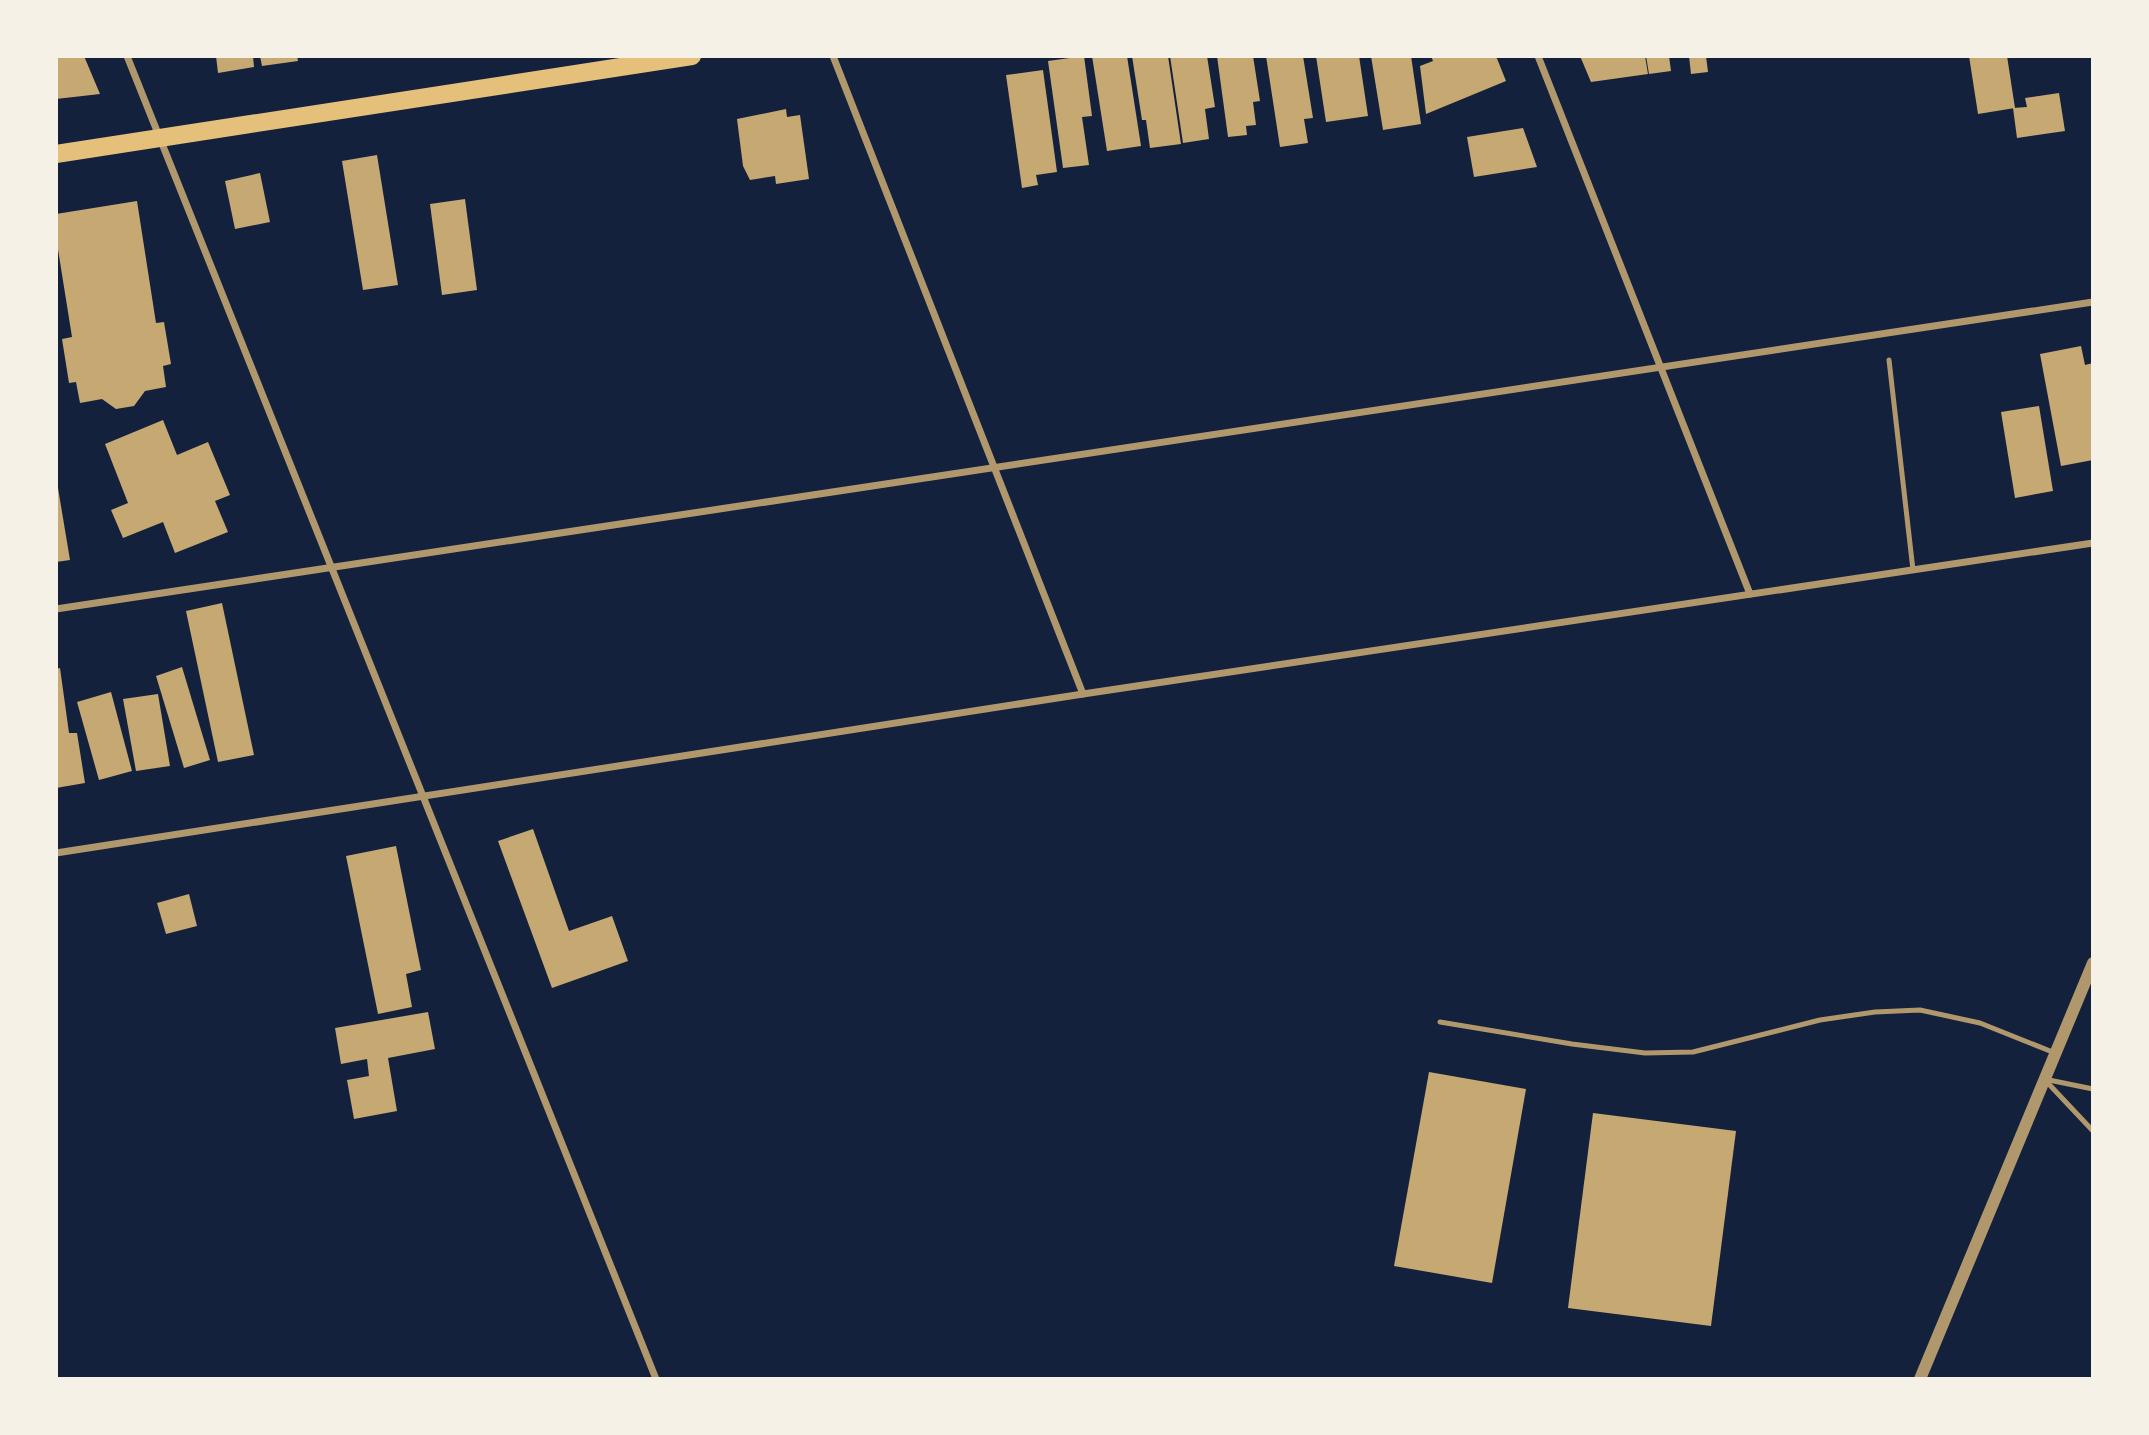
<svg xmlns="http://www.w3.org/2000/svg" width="2149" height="1435" viewBox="0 0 2149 1435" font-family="'Zilla Slab',serif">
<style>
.building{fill:#c6a872}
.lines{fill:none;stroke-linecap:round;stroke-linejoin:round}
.service{stroke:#b1986c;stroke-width:5}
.minor{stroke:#b1986c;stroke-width:7}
.tertiary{stroke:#b1986c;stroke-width:12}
.primary{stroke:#e5c07b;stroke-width:18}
</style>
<rect width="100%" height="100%" fill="#14213d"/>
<g class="building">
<polygon points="56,56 84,56 100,94 56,99"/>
<polygon points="216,56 253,56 254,67 218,73"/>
<polygon points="260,56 297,56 298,61 262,66"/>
<polygon points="1084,56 1092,116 1082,117 1089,165 1063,168 1048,61"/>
<polygon points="1092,56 1127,56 1141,146 1107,151"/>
<polygon points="1132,56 1168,56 1181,144 1150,148 1146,120 1142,120"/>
<polygon points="1170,56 1207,56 1215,107 1205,109 1209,139 1183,143"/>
<polygon points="1217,56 1253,56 1260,101 1253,102 1256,125 1246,126 1247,135 1228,137"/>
<polygon points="1266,56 1303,56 1313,118 1304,119 1308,143 1280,147"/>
<polygon points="1316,56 1359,56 1368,116 1326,122"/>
<polygon points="1371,56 1411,56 1421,124 1383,130"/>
<polygon points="1431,56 1496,56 1506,81 1426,114 1420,66 1433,61"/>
<polygon points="1580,56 1645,56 1648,74 1591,82"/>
<polygon points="1646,56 1669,56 1671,71 1649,74"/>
<polygon points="1689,56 1706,56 1708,72 1691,74"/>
<polygon points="1969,56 2007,56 2015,108 1978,114"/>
<polygon points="1043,70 1057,172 1036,175 1038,185 1022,188 1006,75"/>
<polygon points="2059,93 2065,131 2017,138 2013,108 2027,107 2025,98"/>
<polygon points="786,109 787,117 800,115 809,179 776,184 775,176 750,180 743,166 737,119"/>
<polygon points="1523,128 1537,167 1474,177 1467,137"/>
<polygon points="377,155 398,285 363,290 342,161"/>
<polygon points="260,173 270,222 235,229 225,181"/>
<polygon points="465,199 477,290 442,295 430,204"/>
<polygon points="137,201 156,323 164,322 171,364 163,366 166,387 145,391 134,406 116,409 102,399 80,403 76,382 69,383 62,339 72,337 56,237 56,214"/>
<polygon points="2081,346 2085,365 2093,363 2093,460 2061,466 2040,354"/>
<polygon points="2039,406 2053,491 2015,498 2001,412"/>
<polygon points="163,420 177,455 208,442 230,495 215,501 228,532 175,553 163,522 123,538 111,510 128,503 105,444"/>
<polygon points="57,482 70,560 56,562 56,483"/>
<polygon points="222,603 254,755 218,762 186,611"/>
<polygon points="182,667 210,760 184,768 156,676"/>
<polygon points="60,668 69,733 77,733 85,783 56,788 56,669"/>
<polygon points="111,692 132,771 99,780 77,702"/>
<polygon points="158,694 170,766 136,771 123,699"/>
<polygon points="533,829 569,931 612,916 628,961 552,988 498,841"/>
<polygon points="396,846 421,970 406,974 412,1007 378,1014 346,856"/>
<polygon points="189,894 197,926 166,934 157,903"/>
<polygon points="428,1012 435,1049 388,1058 397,1111 354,1119 347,1080 369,1076 367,1059 341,1064 335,1028"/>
<polygon points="1429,1072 1526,1089 1492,1283 1394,1266"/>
<polygon points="1593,1113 1736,1131 1711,1326 1568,1308"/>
</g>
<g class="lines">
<g class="service">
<polyline points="1889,360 1913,570"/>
<polyline points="1440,1022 1572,1044 1645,1053 1693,1052 1820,1020 1875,1012 1920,1010 1980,1023 2055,1053"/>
<polyline points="2044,1079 2093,1089"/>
<polyline points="2045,1080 2093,1131"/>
</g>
<g class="minor">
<polyline points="127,56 656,1379"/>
<polyline points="833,56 1083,694"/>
<polyline points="1538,56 1750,594"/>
<polyline points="56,609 2093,302"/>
<polyline points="56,853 1083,694 2093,543"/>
</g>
<polyline class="tertiary" points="1920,1379 2093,963"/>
<polyline class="primary" points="56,154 692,56"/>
</g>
<rect width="2149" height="1435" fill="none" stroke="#f6f1e7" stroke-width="116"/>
</svg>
